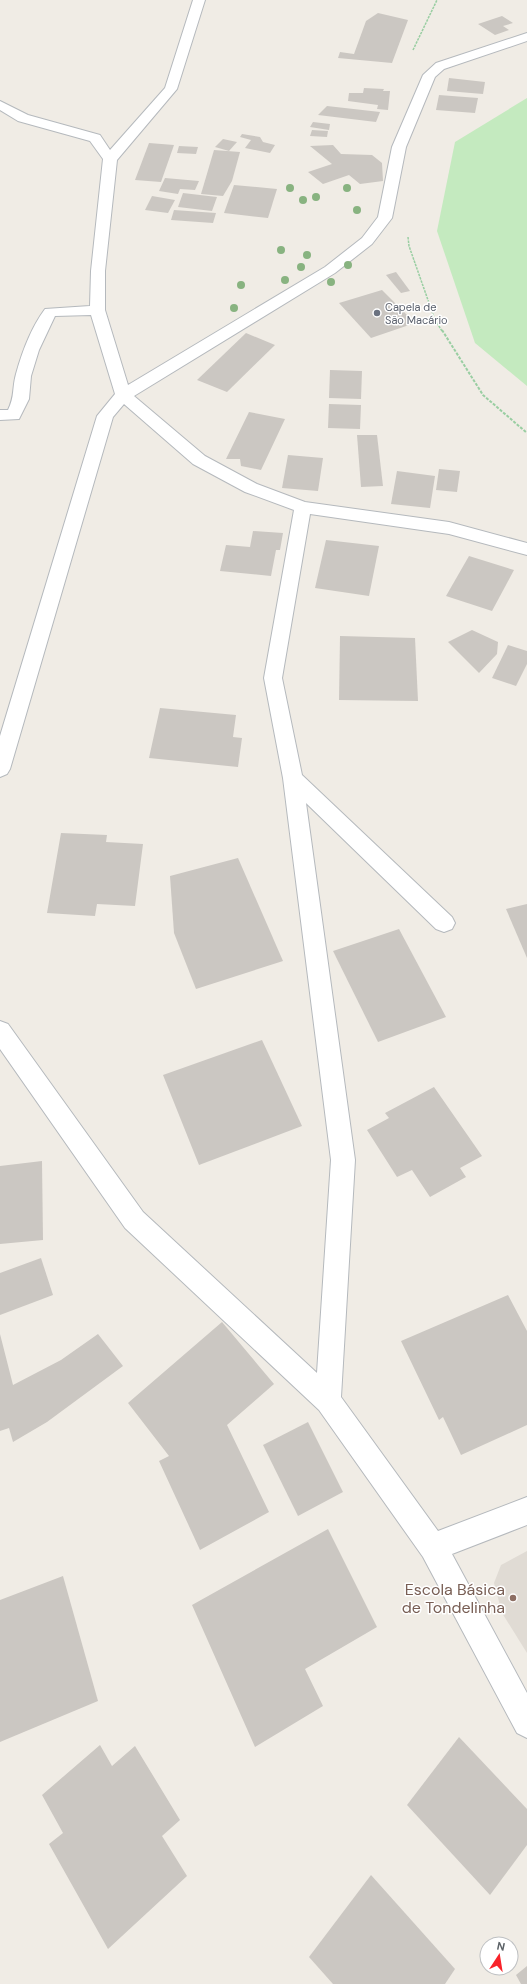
<svg xmlns="http://www.w3.org/2000/svg" width="527" height="1984" viewBox="0 0 527 1984" font-family="'DM Sans',sans-serif">
<style>
.education{fill:#e0dbd4}
.green{fill:#c4eabf}
.building{fill:#cbc7c2}
.lines{fill:none;stroke-linecap:round;stroke-linejoin:round}
.minor-casing{stroke:#b5b9bd;stroke-width:2}
.path-far1{stroke:#99cea2;stroke-width:1.5;stroke-dasharray:2.5 1;stroke-linecap:butt}
.path{stroke:#99cea2;stroke-width:2;stroke-dasharray:3 1.5;stroke-linecap:butt}
.minor{fill:#fff;fill-rule:evenodd}
.tree{fill:#88b380}
.worship-dot{fill:#6b7280;stroke:#fff;stroke-width:1.5}
.education-dot{fill:#8d6e63;stroke:#fff;stroke-width:1.5}
.labels{text-anchor:middle;stroke-width:3;stroke-linejoin:round;paint-order:stroke}
.far-worship-label{font-size:11px;fill:#5b616d;stroke:#fff;text-anchor:start}
.near-education-label{font-size:16px;fill:#785e54;stroke:#fff;text-anchor:end}
</style>
<rect width="100%" height="100%" fill="#f0ece5"/>
<polygon class="education" points="527,1551 527,1653 502,1613 494,1583 501,1565"/>
<polygon class="green" points="527,98 527,386 475,343 437,231 455,142"/>
<g class="building">
<polygon points="378,13 408,20 392,63 338,58 340,52 354,54 366,21"/>
<polygon points="502,16 513,23 503,26 509,30 495,35 478,24"/>
<polygon points="449,78 485,82 483,94 447,91"/>
<polygon points="364,88 384,89 383,91 390,91 388,110 377,109 378,105 348,101 349,93 363,93"/>
<polygon points="439,95 478,98 475,113 436,110"/>
<polygon points="327,106 380,112 376,122 318,115"/>
<polygon points="313,122 330,124 329,130 310,127"/>
<polygon points="312,130 328,131 327,137 310,136"/>
<polygon points="242,134 260,137 263,142 275,145 270,153 245,148 251,140 240,137"/>
<polygon points="223,139 237,142 229,151 215,147"/>
<polygon points="149,143 174,145 161,182 135,180"/>
<polygon points="333,145 341,154 372,155 382,163 383,181 360,184 349,175 323,184 308,172 332,164 310,146"/>
<polygon points="179,146 198,147 196,154 177,153"/>
<polygon points="214,150 240,152 232,181 223,196 201,194"/>
<polygon points="165,178 199,181 195,190 180,189 178,194 159,191"/>
<polygon points="234,185 277,189 268,218 224,213"/>
<polygon points="183,193 217,197 212,211 178,207"/>
<polygon points="152,196 175,200 168,213 145,210"/>
<polygon points="174,210 216,213 213,223 171,220"/>
<polygon points="396,272 410,291 401,293 386,275"/>
<polygon points="382,290 415,323 371,338 339,303"/>
<polygon points="246,333 275,345 227,392 197,380"/>
<polygon points="330,370 362,371 361,399 329,398"/>
<polygon points="329,404 361,405 360,429 328,428"/>
<polygon points="249,412 285,419 261,470 241,466 240,459 226,459"/>
<polygon points="357,435 377,435 383,486 361,487"/>
<polygon points="288,455 323,458 318,491 282,488"/>
<polygon points="439,469 460,471 457,492 436,490"/>
<polygon points="397,471 435,476 430,508 391,504"/>
<polygon points="253,531 283,533 280,550 276,550 271,576 220,571 226,545 250,547"/>
<polygon points="326,540 379,546 369,596 315,588"/>
<polygon points="469,556 514,570 492,611 446,596"/>
<polygon points="472,630 498,642 497,654 479,673 448,642"/>
<polygon points="340,636 415,638 418,701 339,700"/>
<polygon points="508,645 527,651 527,664 516,686 492,678"/>
<polygon points="160,708 236,715 233,737 242,738 238,767 149,758"/>
<polygon points="61,833 107,835 106,842 143,844 135,906 97,904 95,916 47,913"/>
<polygon points="238,858 283,961 196,989 174,933 170,876"/>
<polygon points="527,904 527,958 506,909"/>
<polygon points="399,929 446,1017 378,1042 333,951"/>
<polygon points="262,1040 302,1126 199,1165 163,1075"/>
<polygon points="434,1087 482,1156 460,1168 466,1177 430,1197 412,1170 397,1177 367,1130 389,1118 385,1113"/>
<polygon points="42,1161 43,1240 0,1244 0,1166"/>
<polygon points="41,1258 53,1295 0,1315 0,1273"/>
<polygon points="508,1295 527,1331 527,1425 461,1455 443,1417 439,1420 401,1341"/>
<polygon points="222,1322 274,1384 227,1425 269,1512 200,1550 159,1461 169,1456 128,1403"/>
<polygon points="0,1334 13,1385 61,1360 98,1334 123,1366 47,1422 13,1442 9,1428 0,1431"/>
<polygon points="308,1422 343,1492 298,1516 263,1445"/>
<polygon points="328,1529 377,1627 305,1669 323,1706 255,1747 192,1605"/>
<polygon points="63,1576 98,1701 0,1742 0,1600"/>
<polygon points="459,1737 527,1809 527,1845 490,1895 407,1805"/>
<polygon points="100,1745 112,1766 135,1746 180,1820 162,1836 187,1876 108,1949 49,1844 63,1833 42,1795"/>
<polygon points="371,1875 455,1969 445,1984 333,1984 309,1957"/>
<polygon points="527,1966 527,1984 521,1984 516,1975"/>
</g>
<g class="lines">
<defs>
<path id="minor" d="M193,0H205L177,89L117,160L105,271V310L128,385L325,267L362,238L378,217L392,147L423,75L436,63L527,33V41L444,69L435,77L406,147L392,218L372,244L335,273L134,396L205,456L257,484L305,502L449,522L527,543V555L449,534L310,514L282,678L302,775L452,917L455,923L452,929L444,932L436,929L306,803L355,1160L341,1397L438,1531L527,1497V1525L452,1554L527,1693V1738L517,1733L423,1557L319,1410L125,1228L0,1049V1021L8,1024L143,1212L317,1373L331,1160L283,778L264,678L294,510L245,492L193,464L124,404L113,417L10,769L7,774L0,777V736L97,416L115,394L91,315L55,316L39,350L31,376L29,399L19,419L0,420V410H8C15,396 12,388 16,374C22,352 31,328 45,309L90,306L91,271L103,159L90,141L18,121L0,110V101L28,115L100,135L110,150L165,88Z"/>
</defs>
<use href="#minor" class="minor-casing"/>
<g class="path-far1">
<polyline points="413,50 437,0"/>
<polyline points="408,237 409,246 435,320 442,331"/>
</g>
<polyline class="path" points="442,330 483,395 527,433"/>
<use href="#minor" class="minor"/>
</g>
<g class="tree">
<circle cx="290" cy="188" r="4"/>
<circle cx="347" cy="188" r="4"/>
<circle cx="316" cy="197" r="4"/>
<circle cx="303" cy="200" r="4"/>
<circle cx="357" cy="210" r="4"/>
<circle cx="281" cy="250" r="4"/>
<circle cx="307" cy="255" r="4"/>
<circle cx="348" cy="265" r="4"/>
<circle cx="301" cy="267" r="4"/>
<circle cx="285" cy="280" r="4"/>
<circle cx="331" cy="282" r="4"/>
<circle cx="241" cy="285" r="4"/>
<circle cx="234" cy="308" r="4"/>
</g>
<circle class="worship-dot" cx="377" cy="313" r="4"/>
<circle class="education-dot" cx="513" cy="1598" r="4"/>
<g class="labels">
<g class="far-worship-label">
<text x="385" y="311">Capela de<tspan x="385" dy="13">São Macário</tspan></text>
</g>
<g class="near-education-label">
<text x="505" y="1595">Escola Básica<tspan x="505" dy="18">de Tondelinha</tspan></text>
</g>
</g>
<g transform="translate(499 1956) rotate(12)"><circle r="19" fill="#ffffff" stroke="#bec0c2"/>
<path d="M0-3L7 15L0 10L-7 15Z" fill="#f8232a"/>
<text y="-6" font-size="11" font-weight="bold" text-anchor="middle" fill="#5c6267">N</text>
</g>
</svg>
